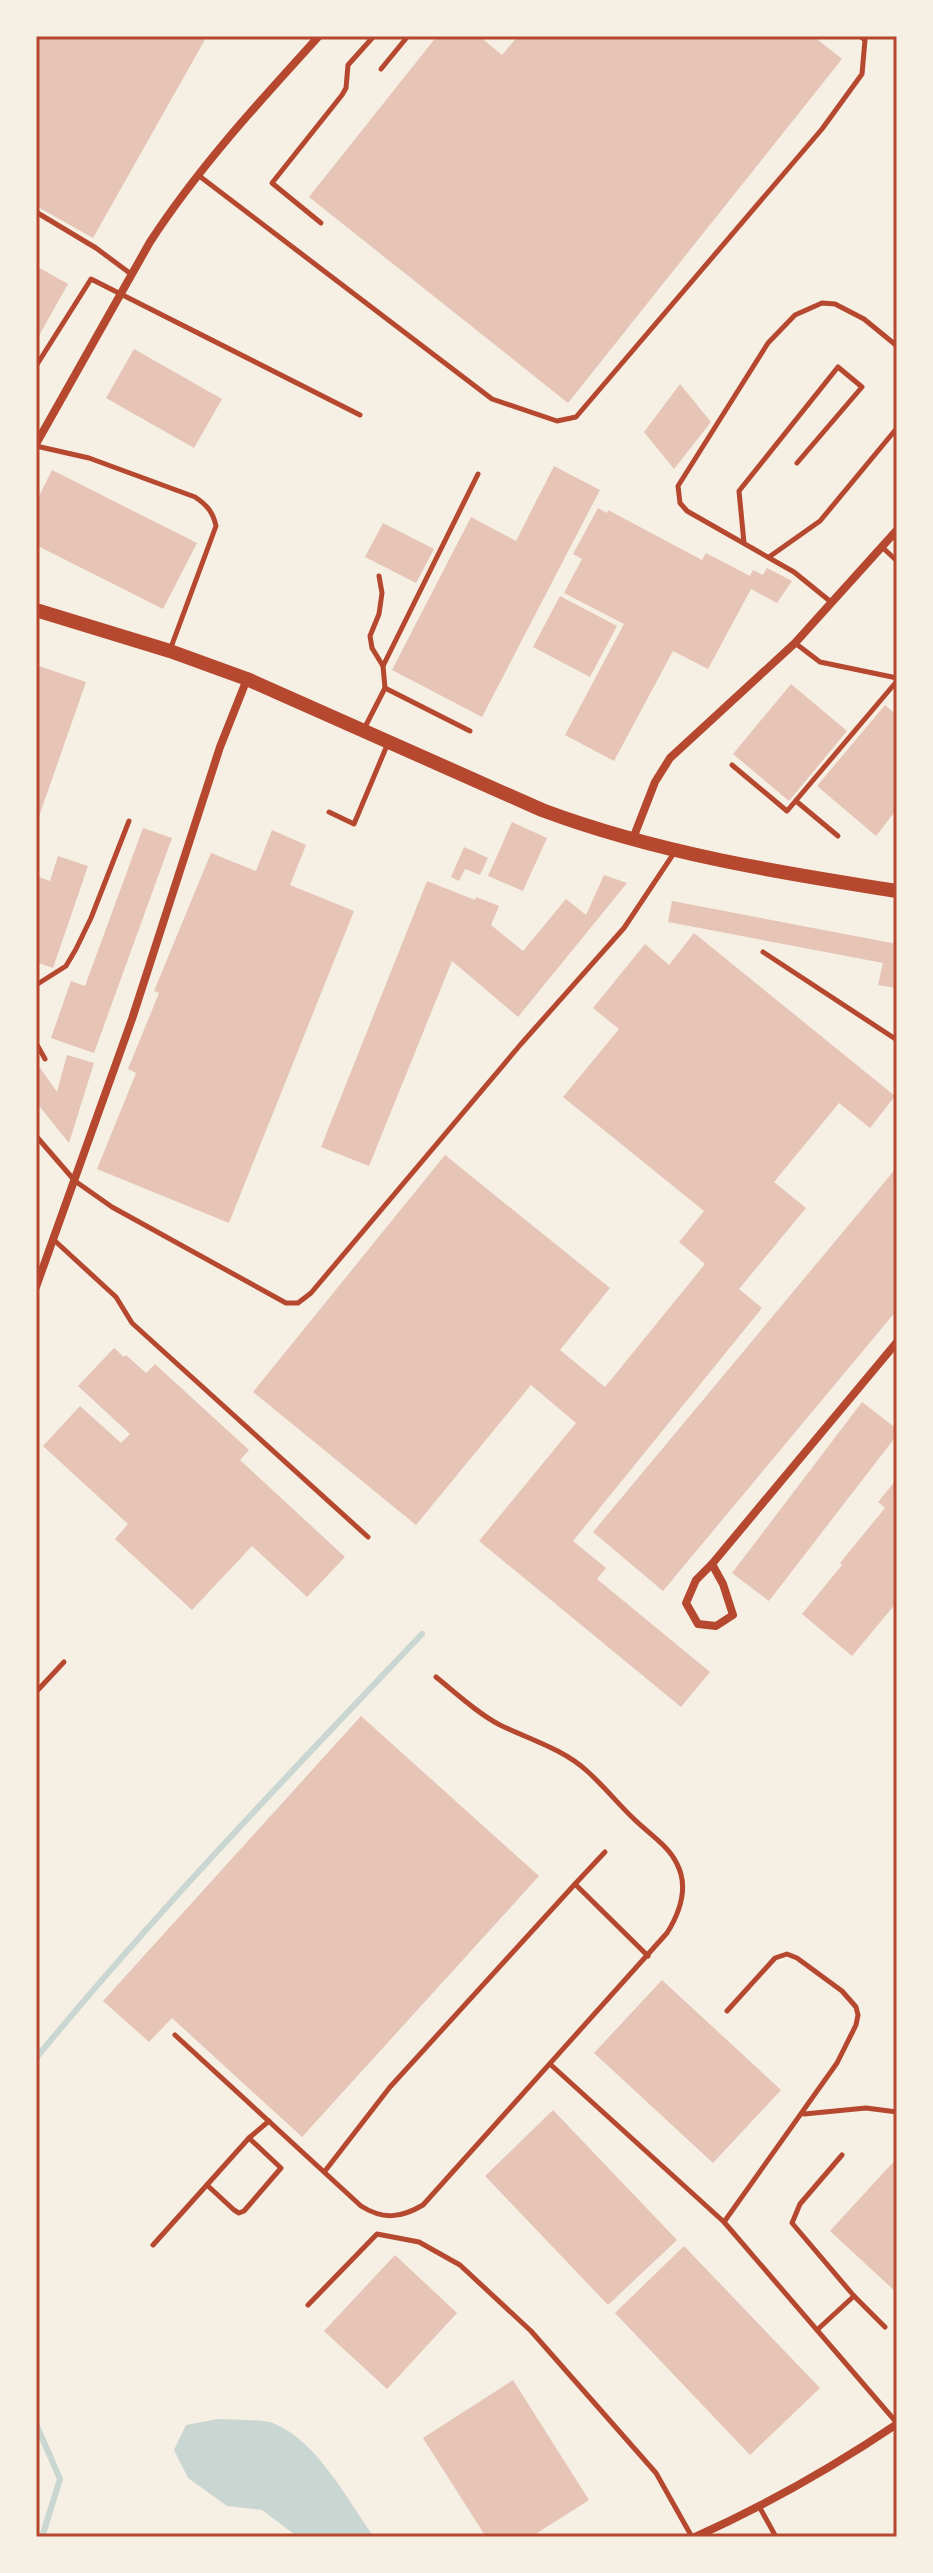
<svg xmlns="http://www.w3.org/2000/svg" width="933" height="2573" viewBox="0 0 933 2573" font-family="Roboto,sans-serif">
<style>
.water{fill:#c9d6d2}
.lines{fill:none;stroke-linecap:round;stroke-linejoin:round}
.stream{stroke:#c9d6d2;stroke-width:6}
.building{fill:#e6c5b7}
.service{stroke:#b5482f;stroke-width:5}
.minor{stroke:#b5482f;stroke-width:8}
.tertiary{stroke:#b5482f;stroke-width:14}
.neatline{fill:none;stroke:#b5482f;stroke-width:3}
</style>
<rect width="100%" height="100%" fill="#f6efe4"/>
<path class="water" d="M218,2419C232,2420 265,2419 275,2424C317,2441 348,2501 374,2537H298L262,2510L227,2506L188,2478L174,2450L186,2425Z"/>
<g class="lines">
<g class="stream">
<path d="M36,2058C158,1910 290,1773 422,1634"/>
<polyline points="36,2424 60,2479 42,2537"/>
</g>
</g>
<g class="building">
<polygon points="36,36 207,36 93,238 36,206"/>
<polygon points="437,36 479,36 502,55 518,36 813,36 842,59 568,403 309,197"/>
<polygon points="36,266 68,284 36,341"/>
<polygon points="134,349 222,399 194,448 106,398"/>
<polygon points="680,384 711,422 674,469 644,432"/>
<polygon points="554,466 600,490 482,717 392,670 471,517 516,541"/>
<polygon points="52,470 197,543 163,609 36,545 36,502"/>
<polygon points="598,508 607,513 608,510 702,560 706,553 750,576 753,570 763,575 767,568 792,581 777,603 751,589 708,669 673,651 614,761 565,735 624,624 564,593 582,559 573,554"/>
<polygon points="383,523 434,549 416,583 365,557"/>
<polygon points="560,596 617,626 590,677 533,647"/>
<polygon points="36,665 86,682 36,825"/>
<polygon points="791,684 847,731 789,801 733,754"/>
<polygon points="885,705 897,715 897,809 876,836 817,786"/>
<polygon points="512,822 547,838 523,891 488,876"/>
<polygon points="143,828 172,838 94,1053 51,1038 71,981 85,986"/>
<polygon points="272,830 306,845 290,885 354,911 229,1223 97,1169 136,1073 128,1069 159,993 154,991 211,853 256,871"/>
<polygon points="464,847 488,858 480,875 465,869 459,881 451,877"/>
<polygon points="58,856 88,866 53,968 36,962 36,876 50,881"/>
<polygon points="604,875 627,883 518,1017 452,961 369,1166 321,1147 427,881 475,900 476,897 499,906 491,925 523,951 566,899 586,915"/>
<polygon points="672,901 897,944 897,988 878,985 883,963 668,922"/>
<polygon points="694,933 895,1096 870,1128 839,1103 774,1182 806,1208 739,1289 762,1308 573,1541 606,1568 597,1579 710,1672 681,1707 479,1541 576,1423 531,1385 416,1525 253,1392 445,1155 610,1288 560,1350 605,1387 705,1264 679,1242 704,1211 563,1097 619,1029 593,1008 645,944 669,965"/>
<polygon points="67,1055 94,1063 69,1143 36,1102 36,1062 57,1092"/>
<polygon points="897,1167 897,1310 663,1591 593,1532"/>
<polygon points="114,1348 124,1357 126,1355 146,1373 155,1364 249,1450 240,1460 345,1557 307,1597 252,1546 192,1610 115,1539 128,1524 43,1446 80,1406 121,1443 130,1434 78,1386"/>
<polygon points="862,1402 897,1429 897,1435 769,1601 732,1573"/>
<polygon points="897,1479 897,1602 852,1656 802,1614 842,1565 840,1563 885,1508 878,1502"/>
<polygon points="361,1716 539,1876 302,2137 172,2018 149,2042 103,2001"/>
<polygon points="662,1980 781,2090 713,2163 594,2053"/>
<polygon points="553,2110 677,2240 608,2305 485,2176"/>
<polygon points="897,2158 897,2293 830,2231"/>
<polygon points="684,2246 820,2388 750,2455 615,2313"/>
<polygon points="395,2255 457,2313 387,2389 324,2331"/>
<polygon points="513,2380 589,2500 531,2537 486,2537 423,2438"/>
</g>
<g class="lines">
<g class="service">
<polyline points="381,69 408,36"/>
<polyline points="198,175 492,399 557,421 576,417 822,129 862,74 865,40 860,36"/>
<polyline points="36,212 96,248 131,274"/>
<polyline points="321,223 272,183 342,95 346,88 348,65 374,36"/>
<polyline points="36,366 91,279 360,415"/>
<path d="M36,446L89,458L195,497C207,505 213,512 216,526L170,650"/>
<polyline points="744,543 739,491 838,367 862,387 797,463"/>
<polyline points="882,547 897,561"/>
<polyline points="769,557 820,521 897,428"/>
<polyline points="379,576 382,593 379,614 370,636 372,648 383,666 385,688"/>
<polyline points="831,602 794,572 687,511 680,503 678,486 768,343 795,315 822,303 835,304 864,319 897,346"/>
<polyline points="795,643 820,662 897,678"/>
<polyline points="383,666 478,474"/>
<polyline points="364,729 385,688 470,731"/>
<polyline points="732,765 787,811 897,681"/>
<polyline points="796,801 838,836"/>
<polyline points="329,812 354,824 388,743"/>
<polyline points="763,952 897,1040"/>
<polyline points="36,985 66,966 76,949 91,918 129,821"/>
<polyline points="36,1043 45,1059"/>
<polyline points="36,1136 75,1181 112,1207 286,1303 298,1303 311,1293 521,1044 624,928 674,853"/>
<polyline points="54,1240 116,1297 132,1323 368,1537"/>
<polyline points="36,1692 64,1662"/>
<polyline points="575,1884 605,1852"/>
<path d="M175,2035L361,2206C383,2220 401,2218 423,2205L667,1933C680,1912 689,1887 677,1864C669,1846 648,1833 634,1819C618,1804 604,1786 587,1771C563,1749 529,1739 500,1725C477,1713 456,1693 436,1677"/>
<polyline points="550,2064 724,2222 897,2423"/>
<polyline points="804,2114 866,2108 897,2112"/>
<polyline points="842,2155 800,2204 792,2223 854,2296 885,2327"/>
<polyline points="325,2171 390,2087 575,1884 648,1956"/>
<polyline points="207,2185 234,2210 239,2213 244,2211 281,2168 249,2138"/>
<polyline points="724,2222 837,2063 856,2025 858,2015 856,2007 842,1991 797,1958 787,1954 775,1958 727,2011"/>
<polyline points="153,2245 249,2138 269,2121"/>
<polyline points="308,2305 377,2234 419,2242 460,2265 531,2331 656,2473 692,2537"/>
<polyline points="817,2330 854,2296"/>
<polyline points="760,2508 776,2537"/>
</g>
<g class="minor">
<path d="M36,444L150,242C199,167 259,102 319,36"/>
<polyline points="632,841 655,782 670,758 795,643 897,530"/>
<polyline points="36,1287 132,1019 220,747 247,679"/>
<polyline points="712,1564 897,1342"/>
<polygon points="712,1564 723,1584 733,1615 716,1626 698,1624 686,1603 696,1580"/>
<path d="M695,2537C769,2504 830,2469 897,2424"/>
</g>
<path class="tertiary" d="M36,610L170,651L247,679L542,810C657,853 776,872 897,891"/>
</g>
<rect width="933" height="2573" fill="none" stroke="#f6efe4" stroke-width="76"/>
<rect x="38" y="38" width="857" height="2497" class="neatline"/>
</svg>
